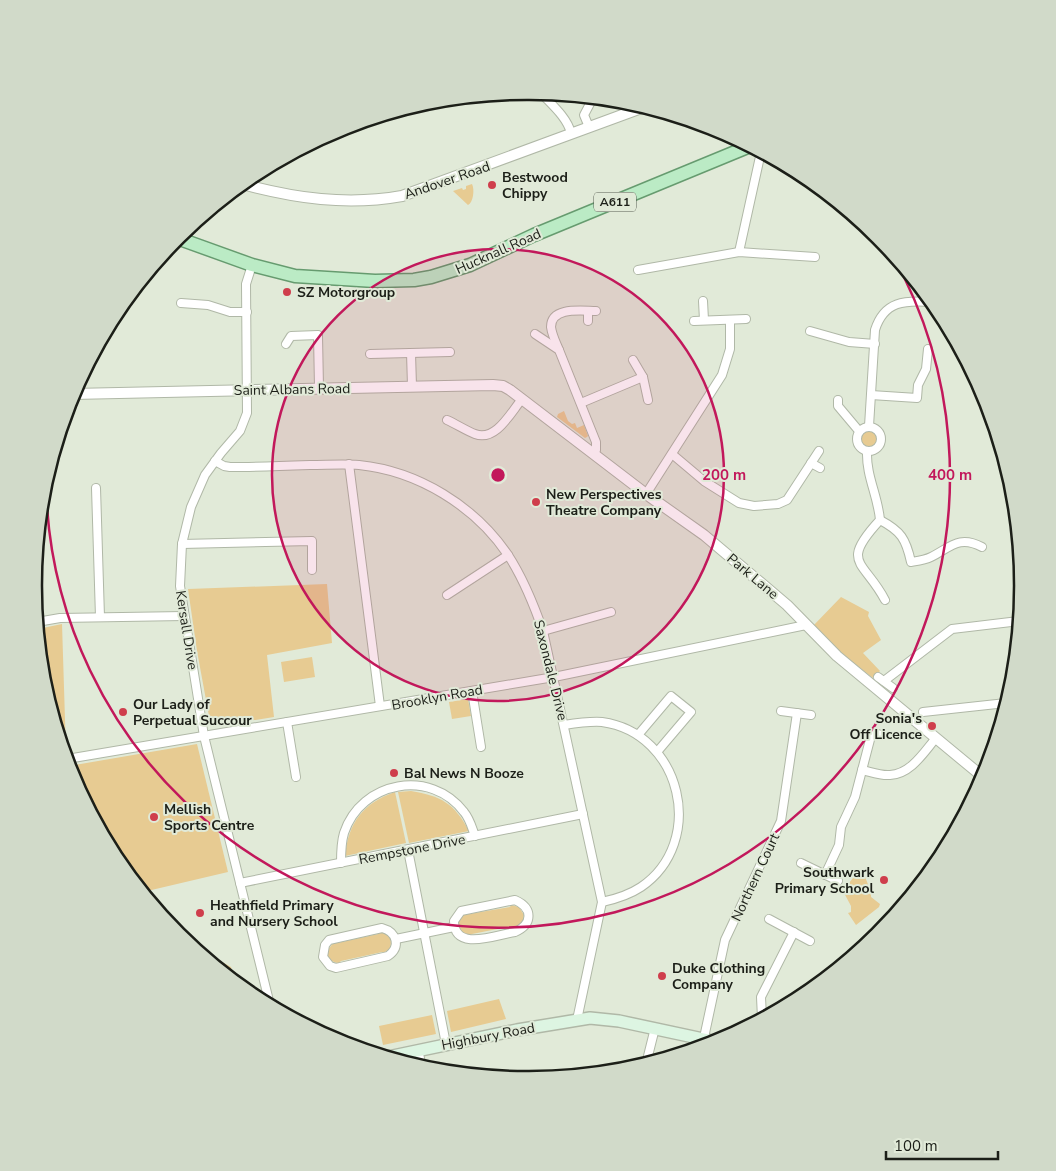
<svg xmlns="http://www.w3.org/2000/svg" width="1056" height="1171" viewBox="0 0 1056 1171" font-family="'Nunito Sans',sans-serif">
<style>
.green{fill:#e7cb92}
.lines{fill:none;stroke-linecap:round;stroke-linejoin:round}
.minor-casing{stroke:#b0b8a7;stroke-width:10}
.tertiary-casing{stroke:#b0b8a7;stroke-width:12}
.secondary-casing{stroke:#b0b8a7;stroke-width:14}
.primary-casing{stroke:#669b6f;stroke-width:15}
.minor{stroke:#fff;stroke-width:8}
.tertiary{stroke:#fff;stroke-width:10}
.secondary{stroke:#ddf5e2;stroke-width:11}
.primary{stroke:#bbebc5;stroke-width:12}
.ring{fill:none;stroke:#c2185b;stroke-width:2.5}
.poi-dot{fill:#cf3e4c;stroke:#e1ead8;stroke-width:2}
.labels{text-anchor:middle;stroke-width:4;stroke-linejoin:round;paint-order:stroke}
.shield{fill:#e1ead8;stroke:#575c52;stroke-width:1}
.shield-label{font-size:12px;font-weight:bold;fill:#1c1f18}
.poi-label{font-size:14px;font-weight:bold;fill:#1c1f18;stroke:#e1ead8;text-anchor:start}
.street-label{font-size:14px;fill:#1c1f18;stroke:#e1ead8}
.rim{fill:none;stroke:#1c1f18;stroke-width:2.5}
.centre{fill:#c2185b;stroke:#e1ead8;stroke-width:2.5}
.ring-label{font-size:15px;text-anchor:middle;font-weight:bold;fill:#c2185b;stroke:#e1ead8;stroke-width:4;stroke-linejoin:round;paint-order:stroke}
</style>
<rect width="100%" height="100%" fill="#e1ead8"/>
<g class="green">
<path d="M472,184C475,190 473,203 468,205L453,191L462,188L463,190L466,189V186Z"/>
<polygon points="564,411 568,421 572,424 575,423 577,428 584,425 588,436 587,437 585,438 557,417 558,414"/>
<circle cx="869" cy="439" r="9"/>
<polygon points="327,584 332,643 267,655 274,717 211,727 197,651 188,589"/>
<polygon points="841,597 869,612 868,616 881,640 863,653 880,671 873,678 839,652 813,626"/>
<polygon points="62,624 66,751 66,755 43,682 38,629"/>
<polygon points="312,657 315,677 284,682 281,662"/>
<polygon points="468,699 471,716 452,719 449,702"/>
<polygon points="197,744 228,872 143,892 117,860 71,774 69,766"/>
<path d="M411,791C441,796 454,803 469,831L409,843L398,792Z"/>
<path d="M395,792L406,843L345,856C348,823 363,803 395,792Z"/>
<polygon points="859,873 864,874 869,887 874,893 871,893 871,897 880,904 879,907 856,925 848,913 851,912 851,906 843,891 856,874"/>
<path d="M511,905L519,907L524,915L523,921L516,927L513,926L472,934L470,936C462,934 459,930 458,922L463,915L510,907Z"/>
<path d="M380,932C389,932 393,940 390,948L384,953L382,952L341,961L339,963C332,963 327,958 327,951L334,942L337,943L378,934Z"/>
<polygon points="217,959 231,967 235,980 213,963"/>
<polygon points="499,999 506,1019 451,1032 447,1011"/>
<polygon points="432,1015 436,1034 383,1045 379,1026"/>
</g>
<g class="lines">
<defs>
<g id="minor">
<path d="M540,92C551,104 567,117 571,133"/>
<polyline points="589,127 584,115 593,98"/>
<polyline points="739,252 761,152"/>
<polyline points="252,265 246,284 247,413 240,431 221,453 205,475 191,507 182,544 180,586 204,736 270,1005"/>
<polyline points="638,270 739,252 815,257"/>
<polyline points="703,301 704,320"/>
<polyline points="181,303 208,305 230,312 247,312"/>
<polyline points="588,321 588,311"/>
<polyline points="694,321 746,319"/>
<polyline points="810,331 849,342 875,344"/>
<polyline points="535,334 559,350 596,442 596,450 594,454"/>
<polyline points="286,344 291,336 318,335 319,388"/>
<path d="M559,350C556,343 552,335 551,327C551,306 583,311 596,311"/>
<polyline points="411,353 412,386"/>
<polyline points="370,354 450,352"/>
<polyline points="633,360 643,377 648,400"/>
<polyline points="871,395 917,398 918,385 926,369 928,349"/>
<polyline points="838,400 838,406 859,431"/>
<polyline points="581,403 643,377"/>
<path d="M447,420C456,424 467,431 475,434C496,442 511,412 522,399"/>
<path d="M869,426L875,330C884,301 905,300 931,302"/>
<circle cx="869" cy="439" r="12"/>
<path d="M867,451C866,476 878,496 880,520C839,564 864,560 885,600"/>
<polyline points="672,454 704,481 739,503 754,506 778,504 787,500 819,451"/>
<path d="M215,461L224,466L230,467C256,467 283,466 310,465C326,465 343,464 359,465C418,471 475,506 508,555C523,578 534,605 543,631L602,902L577,1020"/>
<polyline points="811,463 820,468"/>
<polyline points="349,464 380,706"/>
<polyline points="96,488 100,617"/>
<polyline points="646,494 722,375 730,349 730,320"/>
<path d="M880,520C901,531 906,539 911,562C917,561 925,560 931,557C951,547 959,535 982,547"/>
<polyline points="182,544 312,541 312,570"/>
<polyline points="447,595 508,555"/>
<polyline points="37,622 60,618 184,616"/>
<polyline points="543,631 611,612"/>
<polyline points="878,677 893,688"/>
<polyline points="884,681 952,629 1019,621"/>
<polyline points="472,691 481,747"/>
<polyline points="781,711 811,715"/>
<polyline points="923,712 1006,703"/>
<polyline points="287,722 296,777"/>
<path d="M564,725C577,723 590,721 602,722C682,733 707,842 641,887C629,895 616,899 602,902"/>
<polyline points="638,735 671,696 691,712 657,752"/>
<polyline points="67,759 554,677 806,625"/>
<path d="M862,770C871,772 881,776 890,775C911,774 924,752 936,738"/>
<polyline points="408,850 446,1044"/>
<path d="M341,863C341,853 341,843 344,833C361,781 431,768 464,812C470,819 472,828 475,836"/>
<polyline points="801,863 838,881"/>
<polyline points="825,875 839,845 841,827 855,797 872,732 881,735"/>
<polyline points="240,883 583,814"/>
<path d="M515,900C533,908 533,924 515,932C496,935 454,952 454,921L461,911Z"/>
<polyline points="769,919 810,941"/>
<path d="M382,928C397,932 401,947 388,956L336,968L330,966L323,957L325,945L329,940Z"/>
<polyline points="396,939 454,927"/>
<polyline points="762,1018 761,997 794,932"/>
<polyline points="702,1047 725,940 781,821 797,713"/>
<polyline points="418,1050 422,1067"/>
<polyline points="646,1064 655,1028"/>
</g>
<g id="tertiary">
<path d="M242,184C295,198 346,206 402,196L644,107"/>
<polyline points="73,394 493,385 503,386 510,390 646,494 704,535 787,605 837,656 983,777"/>
</g>
<polyline id="secondary" points="388,1057 517,1030 590,1018 619,1021 717,1042"/>
<polyline id="primary" points="177,238 252,265 295,276 375,281 414,280 431,277 470,265 534,235 750,146"/>
</defs>
<use href="#minor" class="minor-casing"/>
<use href="#tertiary" class="tertiary-casing"/>
<use href="#secondary" class="secondary-casing"/>
<use href="#primary" class="primary-casing"/>
<use href="#minor" class="minor"/>
<use href="#tertiary" class="tertiary"/>
<use href="#secondary" class="secondary"/>
<use href="#primary" class="primary"/>
</g>
<circle cx="498" cy="475" r="226" fill="#c2185b" fill-opacity=".12"/>
<g class="ring">
<circle cx="498" cy="475" r="226"/>
<path d="M893 256A452 452 0 1 1 46 483"/>
</g>
<g class="poi-dot">
<circle cx="492" cy="185" r="5"/>
<circle cx="287" cy="292" r="5"/>
<circle cx="536" cy="502" r="5"/>
<circle cx="123" cy="712" r="5"/>
<circle cx="932" cy="726" r="5"/>
<circle cx="394" cy="773" r="5"/>
<circle cx="154" cy="817" r="5"/>
<circle cx="884" cy="880" r="5"/>
<circle cx="200" cy="913" r="5"/>
<circle cx="662" cy="976" r="5"/>
</g>
<g class="labels">
<rect class="shield" x="594" y="192.5" width="42" height="19" rx="4"/>
<g class="shield-label">
<text x="615" y="206">A611</text>
</g>
<g class="poi-label">
<text x="502" y="182">Bestwood<tspan x="502" dy="16">Chippy</tspan></text>
<text x="297" y="297">SZ Motorgroup</text>
<text x="546" y="499">New Perspectives<tspan x="546" dy="16">Theatre Company</tspan></text>
<text x="133" y="709">Our Lady of<tspan x="133" dy="16">Perpetual Succour</tspan></text>
<text x="922" y="723" text-anchor="end">Sonia's<tspan x="922" dy="16">Off Licence</tspan></text>
<text x="404" y="778">Bal News N Booze</text>
<text x="164" y="814">Mellish<tspan x="164" dy="16">Sports Centre</tspan></text>
<text x="874" y="877" text-anchor="end">Southwark<tspan x="874" dy="16">Primary School</tspan></text>
<text x="210" y="910">Heathfield Primary<tspan x="210" dy="16">and Nursery School</tspan></text>
<text x="672" y="973">Duke Clothing<tspan x="672" dy="16">Company</tspan></text>
</g>
<g class="street-label">
<text transform="translate(447 180) rotate(-19)" y="5">Andover Road</text>
<text transform="translate(498 251) rotate(-24)" y="5">Hucknall Road</text>
<text transform="translate(292 389) rotate(-1)" y="5">Saint Albans Road</text>
<text transform="translate(753 576) rotate(40)" y="5">Park Lane</text>
<text transform="translate(187 630) rotate(81)" y="5">Kersall Drive</text>
<text transform="translate(551 670) rotate(76)" y="5">Saxondale Drive</text>
<text transform="translate(437 697) rotate(-10)" y="5">Brooklyn Road</text>
<text transform="translate(412 849) rotate(-11)" y="5">Rempstone Drive</text>
<text transform="translate(755 877) rotate(-65)" y="5">Northern Court</text>
<text transform="translate(488 1036) rotate(-11)" y="5">Highbury Road</text>
</g>
</g>
<path d="M0 0H1056V1171H0ZM527 100H529A485 485 0 0 1 1014 585V586A485 485 0 0 1 529 1071H527A485 485 0 0 1 42 586V585A485 485 0 0 1 527 100Z" fill="#d1dac9" fill-rule="evenodd"/>
<path class="rim" d="M527 100H529A485 485 0 0 1 1014 585V586A485 485 0 0 1 529 1071H527A485 485 0 0 1 42 586V585A485 485 0 0 1 527 100Z"/>
<circle cx="498" cy="475" r="8" class="centre"/>
<g class="ring-label">
<text x="724" y="480">200 m</text>
<text x="950" y="480">400 m</text>
</g>
<path d="M886 1151v8h112v-8" fill="none" stroke="#1c1f18" stroke-width="2.5"/>
<text x="894" y="1151" font-size="15" fill="#1c1f18" stroke="#e1ead8" stroke-width="4" paint-order="stroke">100 m</text>
</svg>
